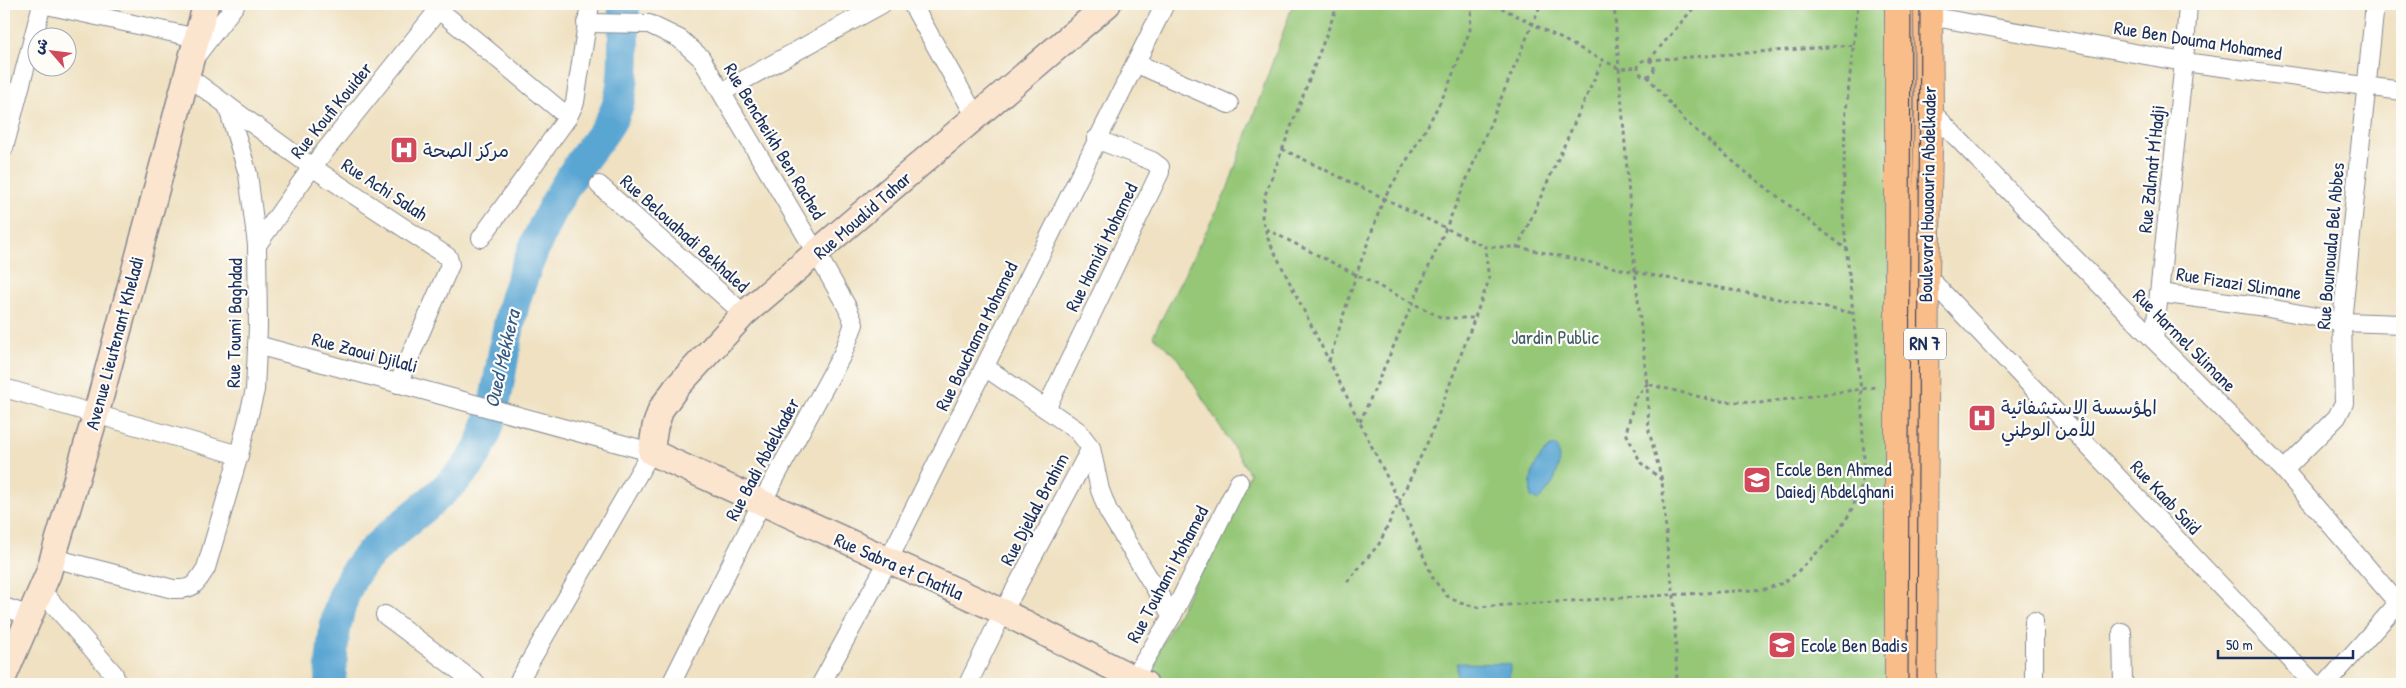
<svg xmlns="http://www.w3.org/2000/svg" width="2406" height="688" viewBox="0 0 2406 688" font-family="'Patrick Hand','Playpen Sans Arabic',sans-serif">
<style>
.green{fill:#95c777;stroke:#587b6a}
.water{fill:#5aa6d3;stroke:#3a6a98}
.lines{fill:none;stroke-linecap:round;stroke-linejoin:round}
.river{stroke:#5aa6d3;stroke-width:32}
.street-casing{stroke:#858890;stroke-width:20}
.secondary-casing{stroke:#858890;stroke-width:28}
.primary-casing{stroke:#858890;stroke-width:30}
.path{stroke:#858890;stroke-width:3;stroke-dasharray:4 4;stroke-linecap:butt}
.street{stroke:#fff;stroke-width:18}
.secondary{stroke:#fce5cf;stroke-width:25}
.primary{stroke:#f8bd88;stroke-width:28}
.tram{stroke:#1b2f5e;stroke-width:1}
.labels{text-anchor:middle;stroke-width:4.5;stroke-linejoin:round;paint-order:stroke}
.shield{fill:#fdfcf7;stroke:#5f6c8c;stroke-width:1}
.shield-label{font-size:18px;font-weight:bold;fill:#1b2f5e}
.street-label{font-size:19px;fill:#1b2f5e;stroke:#fdfcf7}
.poi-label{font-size:19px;fill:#1b2f5e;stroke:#fdfcf7;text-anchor:start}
.park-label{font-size:19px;fill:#405d66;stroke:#fdfcf7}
.water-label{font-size:20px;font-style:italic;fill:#315987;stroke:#fdfcf7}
</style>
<rect width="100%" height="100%" fill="#fdfcf7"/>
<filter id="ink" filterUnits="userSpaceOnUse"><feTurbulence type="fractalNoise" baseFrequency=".02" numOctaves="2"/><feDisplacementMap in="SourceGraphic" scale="10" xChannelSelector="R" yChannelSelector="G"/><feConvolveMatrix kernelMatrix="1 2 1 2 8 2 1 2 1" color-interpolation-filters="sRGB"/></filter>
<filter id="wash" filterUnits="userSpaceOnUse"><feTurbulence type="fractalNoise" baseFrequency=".0096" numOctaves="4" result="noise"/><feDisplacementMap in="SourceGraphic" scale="20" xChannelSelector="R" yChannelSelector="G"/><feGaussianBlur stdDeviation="1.12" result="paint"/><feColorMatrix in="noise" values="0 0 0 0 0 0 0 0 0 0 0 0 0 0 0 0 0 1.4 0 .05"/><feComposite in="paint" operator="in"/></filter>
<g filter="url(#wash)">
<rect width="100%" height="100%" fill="#efe1c1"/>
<polygon class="green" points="1293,4 1882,4 1888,34 1891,684 1155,684 1148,672 1250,474 1176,356 1153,336 1227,190"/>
<g class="water">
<path d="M1552,446H1557C1563,468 1554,486 1538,501L1531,497C1529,476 1534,459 1552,446Z"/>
<polygon points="1457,663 1510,664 1509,684 1457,684"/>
</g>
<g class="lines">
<path class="river" d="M330,684C332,644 335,596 362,563C379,542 407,522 428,504C445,489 464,474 476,454C501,410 501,342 517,293C532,249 552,204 579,165C592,146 609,129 617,107C627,81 623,33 624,4"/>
</g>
</g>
<g filter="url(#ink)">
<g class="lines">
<defs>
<g id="street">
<polyline points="42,4 197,38"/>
<polyline points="912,4 976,117"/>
<polyline points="439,10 568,117"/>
<polyline points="1929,16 2184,62 2402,91"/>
<polyline points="586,23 649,24 680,39 701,58 817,254 847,307 854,324 843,353 761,504 671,684"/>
<polyline points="196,56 236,4"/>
<polyline points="1135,63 1229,104"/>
<polyline points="187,76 312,167 448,257 450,265 398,384"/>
<polyline points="722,92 882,4"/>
<polyline points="1929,109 2154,340 2284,470 2402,608"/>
<polyline points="4,148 42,4"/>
<polyline points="599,185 744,314"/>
<polyline points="481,238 568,117 575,102 590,4"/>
<polyline points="257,245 312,167 443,4"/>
<polyline points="1925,274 2314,684"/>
<polyline points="2159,293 2258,306 2342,322 2402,324"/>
<polyline points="2154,340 2184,62 2188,4"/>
<polyline points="257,345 651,452 517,684"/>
<polyline points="4,388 239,455"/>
<polyline points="1046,409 1160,172 1160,167 1152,161 1096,139"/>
<polyline points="1091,448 1100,490 1108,511 1172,616"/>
<polyline points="2284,470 2337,417 2344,403 2342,322 2375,4"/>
<path d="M53,558L173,589C194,590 196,584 206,568L239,455L255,390L258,327L257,245L248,174L227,105"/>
<polyline points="41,590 114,674 116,684"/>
<polyline points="4,607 30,616"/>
<polyline points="385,615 477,684"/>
<polyline points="2122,632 2123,684"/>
<polyline points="821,684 888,561 1165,4"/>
<polyline points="968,684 1003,612 1091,448 1078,431 985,367"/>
<polyline points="1130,684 1172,616 1239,482"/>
<polyline points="2034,684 2034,621"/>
<polyline points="2326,684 2402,599"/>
</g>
<g id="secondary">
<polyline points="1108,4 744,314 676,388 661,409 655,427 651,452 1003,612 1145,684"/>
<polyline points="4,676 48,574 96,414 206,4"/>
</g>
<g id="primary">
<polyline points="1899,684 1899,4"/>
<polyline points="1922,684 1925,274 1929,109 1928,4"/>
</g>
</defs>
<use href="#street" class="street-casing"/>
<use href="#secondary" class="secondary-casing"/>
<use href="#primary" class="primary-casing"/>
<g class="path">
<polyline points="1338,4 1265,195 1262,217 1268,239 1396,495 1434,580 1447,596 1460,603 1477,607 1765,589 1783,583 1794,575 1838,532 1850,513 1861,488 1864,460 1861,391 1843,215 1845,120 1858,4"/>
<polyline points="1494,4 1620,69 1638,67"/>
<polyline points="1614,4 1635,272 1647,384 1717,401 1759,403 1876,387"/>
<circle cx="1646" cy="68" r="8"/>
<polyline points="1649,60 1855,45"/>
<polyline points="1649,60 1697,4"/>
<polyline points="1647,76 1686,122 1747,173 1845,248"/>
<polyline points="1282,149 1485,247 1518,247 1603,60"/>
<polyline points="1266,229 1442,318 1475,318"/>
<polyline points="1518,247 1635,272 1853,313"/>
<polyline points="1329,361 1356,275 1384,198 1428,125 1447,89 1470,30 1472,4"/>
<polyline points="1360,422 1446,228 1541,4"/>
<polyline points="1662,480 1641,463 1626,433 1635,399 1647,384 1649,431 1662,480 1668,558 1674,596 1677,684"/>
<polyline points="1347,582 1379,544 1430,437 1489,280 1485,247"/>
</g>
<use href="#street" class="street"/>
<use href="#secondary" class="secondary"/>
<use href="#primary" class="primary"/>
<g class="tram">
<polyline points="1908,684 1911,4"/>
<polyline points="1917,684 1920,4"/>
</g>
</g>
</g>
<defs>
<symbol id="hospital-square" viewBox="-11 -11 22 22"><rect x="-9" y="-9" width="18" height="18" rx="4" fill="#d1495b" stroke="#fdfcf7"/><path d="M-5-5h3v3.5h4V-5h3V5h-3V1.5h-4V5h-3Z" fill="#fff"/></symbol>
<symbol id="school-square" viewBox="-11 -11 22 22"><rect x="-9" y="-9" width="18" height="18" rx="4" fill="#d1495b" stroke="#fdfcf7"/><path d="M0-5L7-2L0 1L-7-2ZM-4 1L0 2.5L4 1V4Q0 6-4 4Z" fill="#fff"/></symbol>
</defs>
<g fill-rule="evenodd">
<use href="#hospital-square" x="388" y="134" width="32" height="32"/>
<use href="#hospital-square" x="1966" y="402" width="32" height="32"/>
<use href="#school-square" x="1741" y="464" width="32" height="32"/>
<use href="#school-square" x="1766" y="629" width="32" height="32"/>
</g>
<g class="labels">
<rect class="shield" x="1904" y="328.5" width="42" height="31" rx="4"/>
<g class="shield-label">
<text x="1925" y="350">RN 7</text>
</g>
<g class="street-label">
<text transform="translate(2198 40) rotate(9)" y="7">Rue Ben Douma Mohamed</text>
<text transform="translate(331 110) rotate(-51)" y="7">Rue Koufi Kouider</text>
<text transform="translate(775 141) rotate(59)" y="7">Rue Bencheikh Ben Rached</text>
<text transform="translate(2151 169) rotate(-84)" y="7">Rue Zalmat M'Hadji</text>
<text transform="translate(385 189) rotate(33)" y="7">Rue Achi Salah</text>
<text transform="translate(1927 194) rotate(-89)" y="7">Boulevard Houaouria Abdelkader</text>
<text transform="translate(862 215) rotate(-41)" y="7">Rue Moualid Tahar</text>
<text transform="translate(685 233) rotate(42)" y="7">Rue Belouahadi Bekhaled</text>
<text transform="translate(2330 246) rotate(-85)" y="7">Rue Bounouala Bel Abbes</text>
<text transform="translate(1101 247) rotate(-64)" y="7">Rue Hamidi Mohamed</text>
<text transform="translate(2239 283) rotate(9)" y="7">Rue Fizazi Slimane</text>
<text transform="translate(234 323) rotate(-89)" y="7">Rue Toumi Baghdad</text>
<text transform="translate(976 336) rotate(-64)" y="7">Rue Bouchama Mohamed</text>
<text transform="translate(2185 340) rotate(45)" y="7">Rue Harmel Slimane</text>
<text transform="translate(114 343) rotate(-75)" y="7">Avenue Lieutenant Kheladi</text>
<text transform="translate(365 352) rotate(15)" y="7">Rue Zaoui Djilali</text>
<text transform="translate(762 459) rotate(-62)" y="7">Rue Badi Abdelkader</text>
<text transform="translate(2166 497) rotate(47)" y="7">Rue Kaab Saïd</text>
<text transform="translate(1034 509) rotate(-62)" y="7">Rue Djellal Brahim</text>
<text transform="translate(899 566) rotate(24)" y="7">Rue Sabra et Chatila</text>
<text transform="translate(1167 574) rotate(-62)" y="7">Rue Touhami Mohamed</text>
</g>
<g class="poi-label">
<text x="423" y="157">مركز الصحة</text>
<text x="2001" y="414">المؤسسة الاستشفائية<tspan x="2001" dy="22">للأمن الوطني</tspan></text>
<text x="1776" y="476">Ecole Ben Ahmed<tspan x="1776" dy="22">Daiedj Abdelghani</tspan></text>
<text x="1801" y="652">Ecole Ben Badis</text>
</g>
<g class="park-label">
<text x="1555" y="344">Jardin Public</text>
</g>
<g class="water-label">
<text transform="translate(502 359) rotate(-77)" y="7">Oued Mekkera</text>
</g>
</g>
<rect width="2406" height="688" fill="none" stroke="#fdfcf7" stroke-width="20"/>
<g transform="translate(52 52) rotate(298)"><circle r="24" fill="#fdfcf7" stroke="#a3aaba"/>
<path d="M0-4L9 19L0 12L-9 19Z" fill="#d1495b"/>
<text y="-8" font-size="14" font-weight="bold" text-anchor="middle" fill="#1b2f5e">ش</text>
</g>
<path d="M2218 650v8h135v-8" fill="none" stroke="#1b2f5e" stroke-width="2.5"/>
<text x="2226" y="650" font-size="15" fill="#1b2f5e" stroke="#fdfcf7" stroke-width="4" paint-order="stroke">50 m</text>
</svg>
